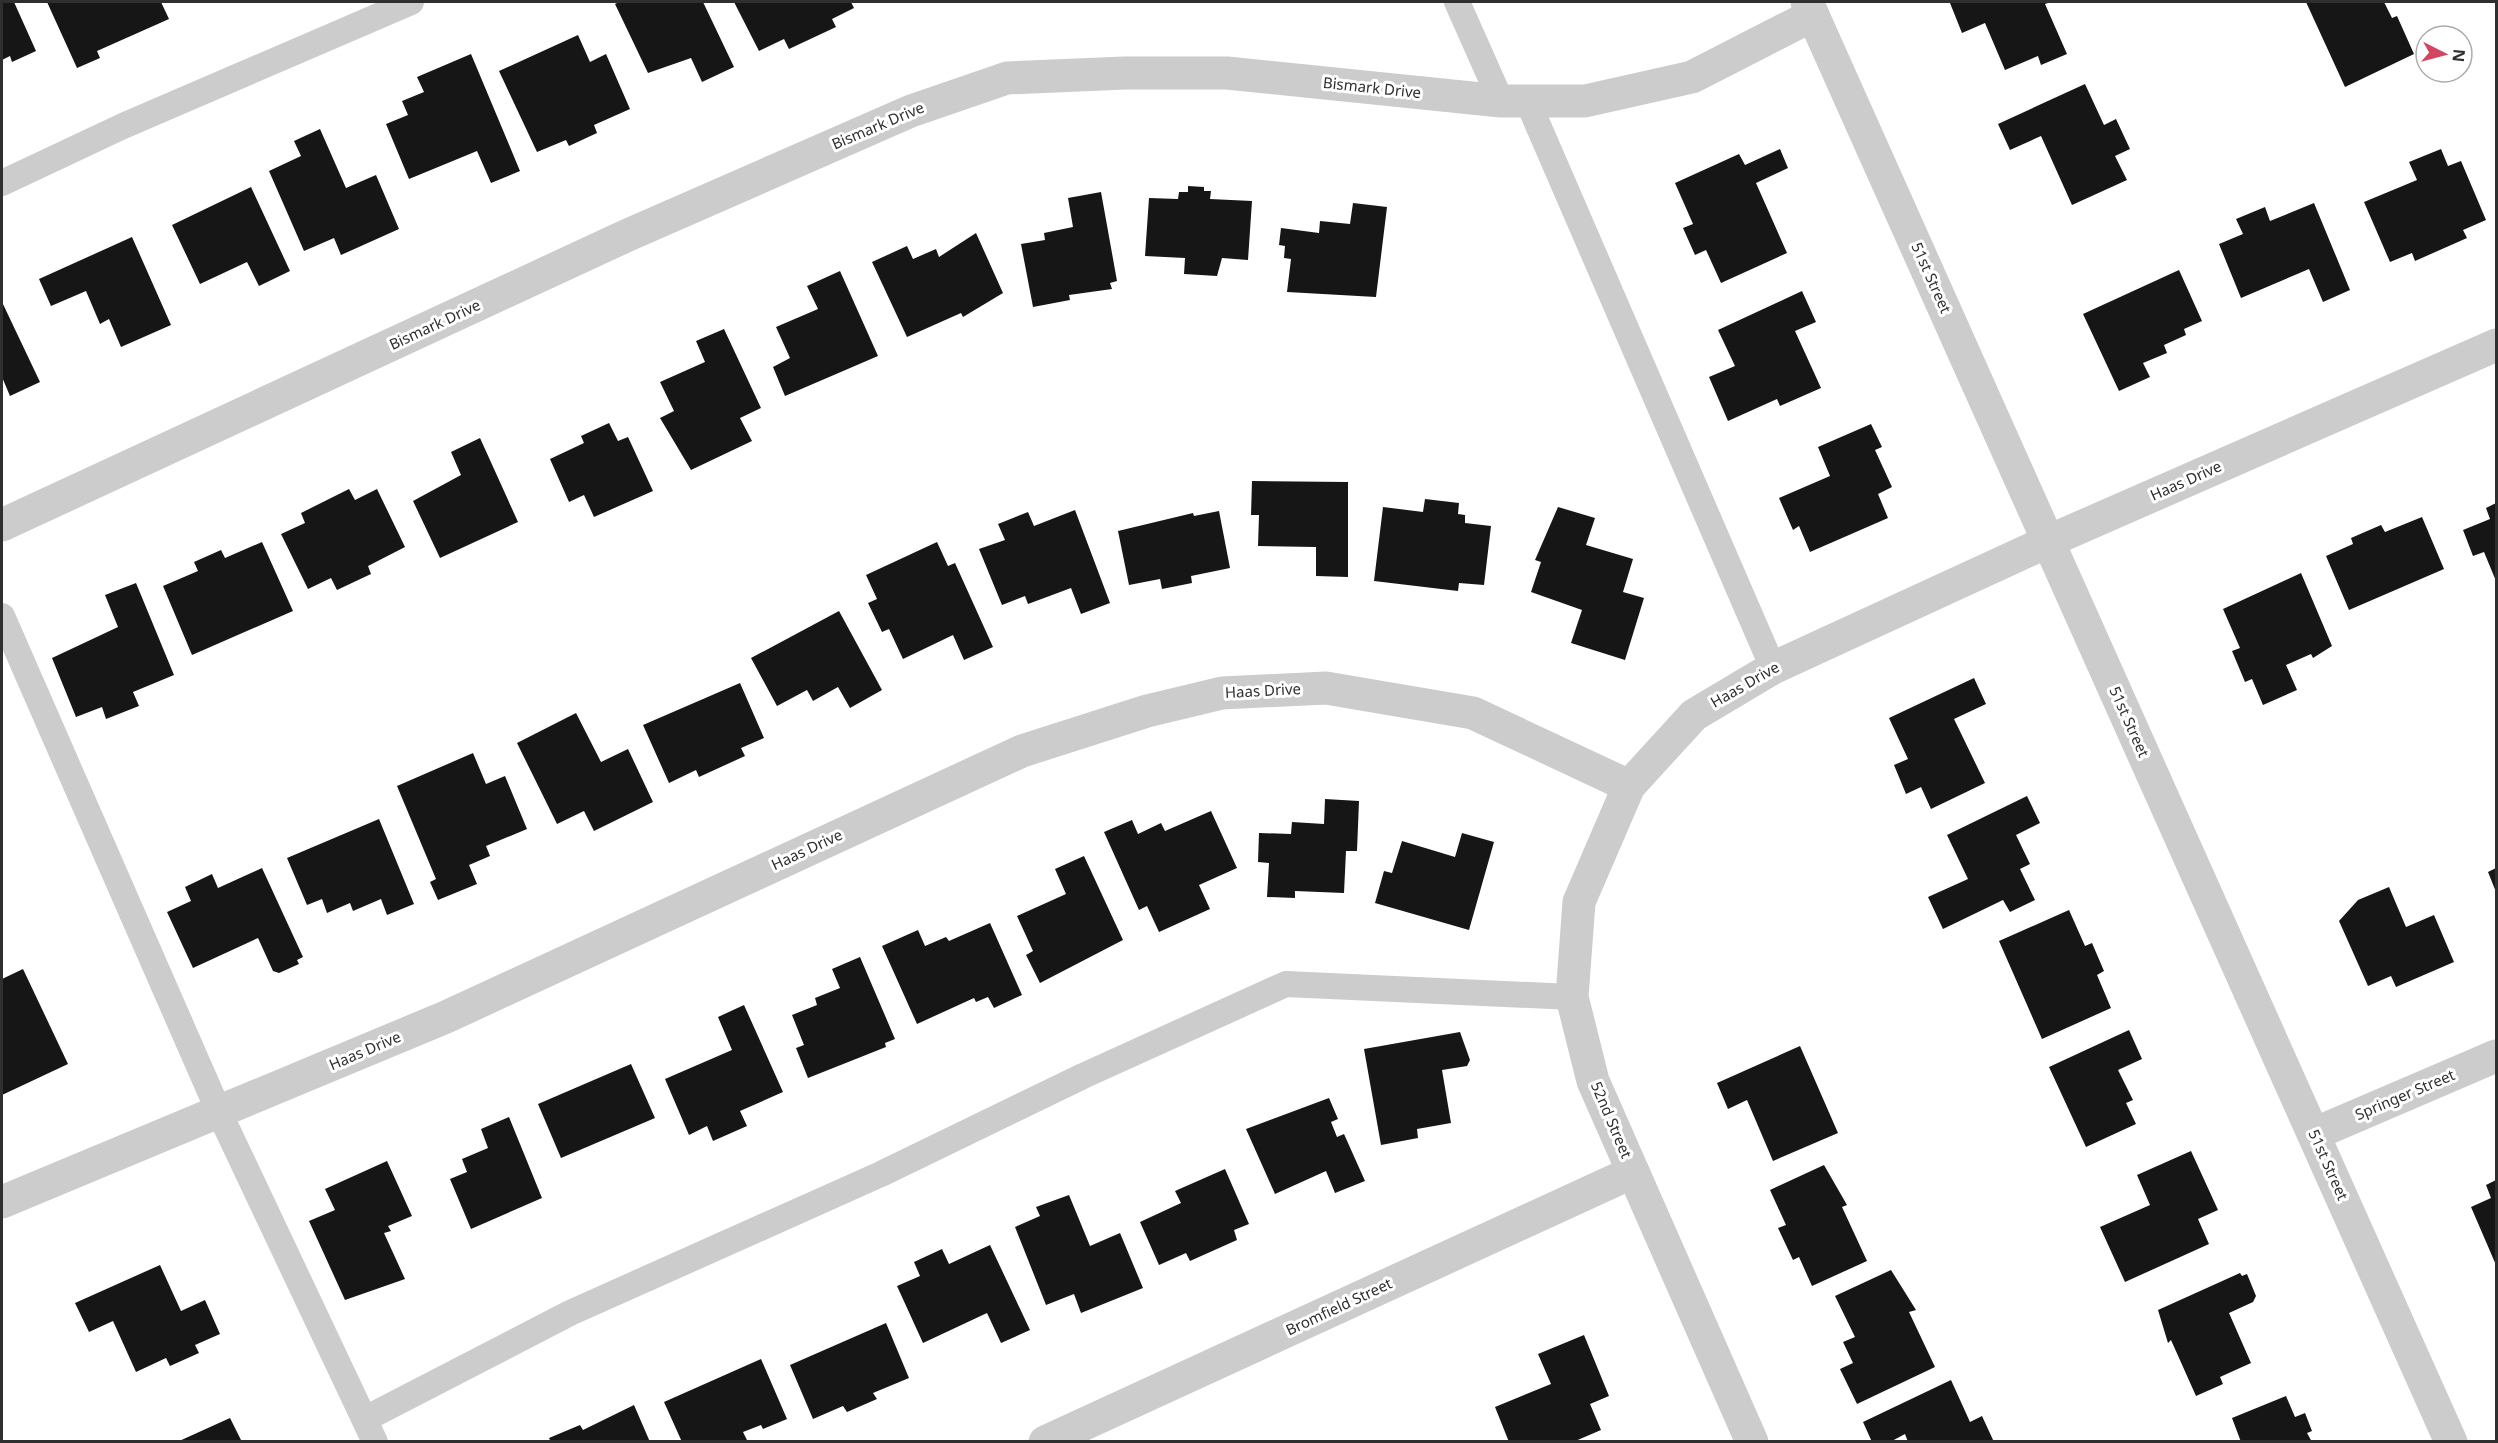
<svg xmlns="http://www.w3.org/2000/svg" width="2498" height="1443" viewBox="0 0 2498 1443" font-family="'Noto Sans',sans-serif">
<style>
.building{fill:#161616}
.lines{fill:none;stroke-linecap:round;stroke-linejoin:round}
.lane{stroke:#ccc;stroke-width:26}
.street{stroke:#ccc;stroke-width:33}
.labels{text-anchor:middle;stroke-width:6;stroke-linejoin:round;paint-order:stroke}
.street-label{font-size:15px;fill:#2f2f2f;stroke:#fff}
</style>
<rect width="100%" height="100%" fill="#fff"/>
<g class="building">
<polygon points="2,2 14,2 36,51 12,62 10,56 2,60"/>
<polygon points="47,2 161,2 169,19 97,51 100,58 77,68"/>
<polygon points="619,2 703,2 734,67 702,82 691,58 648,73 615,4"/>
<polygon points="734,2 851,2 854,8 832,19 836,27 789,49 784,39 759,51"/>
<polygon points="1953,2 2051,2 2045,4 2067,54 2041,65 2038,56 2005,70 1985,23 1962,33 1950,3"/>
<polygon points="2306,2 2384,2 2392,18 2397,16 2414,54 2345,87"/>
<polygon points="578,35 590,62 606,54 630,109 594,125 597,133 569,146 566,140 537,152 499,71"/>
<polygon points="471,54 520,171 491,183 477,151 409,179 386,124 408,115 402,101 424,92 417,77"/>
<polygon points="2085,84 2104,125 2116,119 2130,149 2115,156 2127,180 2072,205 2041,136 2010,150 1998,124"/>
<polygon points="320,129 346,188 376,175 399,229 341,255 334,238 304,251 269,171 301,156 294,141"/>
<polygon points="1780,149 1788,168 1756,183 1787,253 1721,283 1706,250 1695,255 1683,228 1693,224 1675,183 1739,154 1745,165"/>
<polygon points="2441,149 2448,166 2461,161 2486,220 2463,230 2467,238 2415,261 2412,253 2390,262 2364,202 2417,180 2409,162"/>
<polygon points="1188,186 1204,187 1204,191 1211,191 1210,199 1252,201 1248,260 1222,258 1217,276 1184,274 1185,258 1145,256 1149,198 1178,199 1179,192 1188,192"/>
<polygon points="251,187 290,271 259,286 247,262 200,284 172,225"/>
<polygon points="1101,192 1117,281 1110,283 1112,289 1069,295 1070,300 1033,307 1021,244 1045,240 1044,233 1073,227 1068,198"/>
<polygon points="1353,203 1387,207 1376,297 1287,292 1291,259 1284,258 1285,246 1279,245 1281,228 1319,233 1320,221 1350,224"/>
<polygon points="2314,203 2350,290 2323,302 2309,269 2241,298 2219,244 2243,234 2236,219 2265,207 2270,221"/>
<polygon points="976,233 1003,293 963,317 961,313 907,337 872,262 907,246 913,259 936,249 939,257"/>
<polygon points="132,237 171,325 121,347 109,319 100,324 86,291 51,306 39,279"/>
<polygon points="2179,270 2202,321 2184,329 2186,335 2164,345 2167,353 2143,363 2150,377 2119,391 2083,314"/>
<polygon points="840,271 878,356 785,396 773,367 790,358 776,327 818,309 807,286"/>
<polygon points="1802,291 1816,322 1795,331 1821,388 1780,406 1777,399 1728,421 1709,377 1735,366 1718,330"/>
<polygon points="2,302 40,382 10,396 2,377"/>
<polygon points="724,329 761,408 740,418 752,441 691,470 660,418 674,411 660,382 705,362 696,341"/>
<polygon points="609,423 618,441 628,437 653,491 594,517 584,495 569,502 550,459 584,443 581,436"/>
<polygon points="1871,424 1882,447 1875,450 1892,487 1878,494 1888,518 1810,552 1799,526 1793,530 1779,498 1830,476 1818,447"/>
<polygon points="480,438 518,522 440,558 413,501 461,475 451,452"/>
<polygon points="1252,481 1348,482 1348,577 1316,576 1316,547 1258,546 1259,515 1251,515"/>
<polygon points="349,489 355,500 377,489 405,547 368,566 371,574 337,590 331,578 308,589 281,534 305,523 301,513"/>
<polygon points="1425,499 1459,503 1458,514 1465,515 1465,523 1491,526 1484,585 1459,583 1458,591 1374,581 1383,507 1423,512"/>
<polygon points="2496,503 2496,581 2484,552 2473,556 2463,530 2490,519 2486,508"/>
<polygon points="1558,507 1595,518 1586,545 1633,559 1623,592 1644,598 1625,660 1571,643 1582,610 1531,592 1541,562 1535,560"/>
<polygon points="1075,510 1110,603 1081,614 1071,588 1028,604 1025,596 1002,605 979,549 1005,540 998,524 1028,512 1034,526"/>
<polygon points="1219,511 1230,568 1191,576 1192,583 1162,589 1160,579 1129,585 1118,531 1193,513 1194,516"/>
<polygon points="2422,517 2444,569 2349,610 2326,556 2353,544 2351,538 2381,525 2385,532"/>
<polygon points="262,542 293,611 192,655 163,586 198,571 194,562 221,550 225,558"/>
<polygon points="937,542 948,566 955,563 993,647 964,660 953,635 903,659 889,629 882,632 868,603 877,599 866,575"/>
<polygon points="2301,573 2332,646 2313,658 2311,654 2286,665 2297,690 2263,705 2252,679 2245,682 2232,651 2240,648 2223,609"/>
<polygon points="136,583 174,675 133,692 139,706 106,719 102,707 76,717 52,658 118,627 105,595"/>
<polygon points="839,611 882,690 850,708 838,687 813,701 807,690 777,706 751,658"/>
<polygon points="1974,678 1986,704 1954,719 1985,783 1931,809 1921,787 1906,794 1894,765 1908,759 1889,718"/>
<polygon points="740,683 764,738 741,748 745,756 699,777 696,770 669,783 643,725"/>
<polygon points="576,713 601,762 628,749 653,802 594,831 584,811 557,824 517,743"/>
<polygon points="473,753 486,784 505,776 527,829 486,846 490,856 469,865 477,884 438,900 430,882 436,879 397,786"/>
<polygon points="2027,796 2040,823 2016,835 2030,864 2020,869 2035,900 2010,912 2003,900 1943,929 1928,897 1968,879 1947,835"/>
<polygon points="1325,799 1359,801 1357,851 1346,851 1344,893 1295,891 1295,898 1267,897 1269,863 1258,862 1259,833 1291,834 1292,822 1324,824"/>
<polygon points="1211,811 1237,868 1199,885 1210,909 1159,932 1147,906 1139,910 1104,832 1132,820 1138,834 1161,823 1165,831"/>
<polygon points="379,819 414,904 387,915 381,899 353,911 350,903 327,913 322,899 307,905 287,858"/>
<polygon points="1462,833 1494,842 1469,930 1375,903 1384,871 1392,873 1402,841 1455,857"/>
<polygon points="1084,856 1123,940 1040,983 1026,955 1033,951 1017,916 1066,894 1055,869"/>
<polygon points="262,868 303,957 297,960 299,964 279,973 273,971 258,938 193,968 167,912 191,901 185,887 212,874 218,888"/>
<polygon points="2496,868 2496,892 2488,872"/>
<polygon points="2389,887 2406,927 2434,915 2454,962 2396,987 2391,976 2368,986 2339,921 2358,900"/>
<polygon points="2069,910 2085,946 2092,943 2104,971 2097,975 2111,1008 2042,1039 1999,941"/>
<polygon points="990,923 1022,995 994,1008 988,997 976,1002 974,998 917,1024 882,946 918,930 925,946 946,937 949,941"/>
<polygon points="860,957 895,1039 885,1043 886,1047 808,1078 796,1048 804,1045 792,1015 817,1005 815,998 840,988 832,969"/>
<polygon points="23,969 68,1064 2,1095 2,979"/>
<polygon points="744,1005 783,1092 740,1111 747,1126 713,1141 707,1126 689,1135 665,1079 732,1050 718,1017"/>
<polygon points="2129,1030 2142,1059 2118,1070 2133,1100 2126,1103 2136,1124 2086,1147 2049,1067"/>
<polygon points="1460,1032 1470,1060 1467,1066 1442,1070 1451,1123 1417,1129 1418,1138 1381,1145 1364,1049"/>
<polygon points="1800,1046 1838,1133 1773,1161 1747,1100 1728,1109 1717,1083"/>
<polygon points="631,1064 655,1118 561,1158 538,1104"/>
<polygon points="1329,1098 1338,1119 1331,1122 1337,1137 1344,1134 1365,1181 1335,1193 1326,1171 1275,1194 1246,1129"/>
<polygon points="509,1117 542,1198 471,1229 450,1179 467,1172 462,1159 488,1148 481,1129"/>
<polygon points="2191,1151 2218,1210 2198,1219 2209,1244 2125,1282 2100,1227 2150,1205 2137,1175"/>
<polygon points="387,1161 412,1216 388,1226 391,1231 384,1233 405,1279 345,1300 309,1221 335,1210 325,1189"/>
<polygon points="1824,1165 1847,1205 1842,1207 1867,1261 1812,1286 1799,1257 1793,1260 1778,1228 1786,1225 1770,1190"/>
<polygon points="1225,1169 1249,1224 1234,1230 1237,1240 1190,1261 1186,1253 1159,1265 1140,1222 1181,1203 1175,1191"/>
<polygon points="2496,1180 2496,1265 2471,1207 2491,1198 2486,1185"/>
<polygon points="1069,1195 1090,1246 1120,1233 1143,1288 1081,1313 1074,1294 1046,1305 1015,1227 1040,1216 1036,1207"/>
<polygon points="990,1245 1030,1330 1001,1343 987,1313 923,1343 897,1286 920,1276 914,1262 942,1249 949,1264"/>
<polygon points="160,1265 181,1311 205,1300 220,1334 195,1345 199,1353 170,1366 166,1358 136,1372 113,1321 89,1332 75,1303"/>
<polygon points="1891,1270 1916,1310 1909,1312 1935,1367 1857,1404 1840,1369 1853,1363 1843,1342 1855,1337 1835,1296"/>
<polygon points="2240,1273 2242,1276 2247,1274 2256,1296 2253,1302 2229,1313 2251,1363 2220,1377 2223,1384 2196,1396 2171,1340 2168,1343 2158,1310"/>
<polygon points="886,1323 909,1378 873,1393 877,1399 847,1412 843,1406 813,1419 790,1365"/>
<polygon points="1584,1335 1609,1396 1590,1404 1601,1430 1573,1442 1509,1442 1495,1407 1551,1384 1538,1354"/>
<polygon points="761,1359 787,1419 763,1429 761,1425 743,1432 748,1442 682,1442 664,1402"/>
<polygon points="1951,1380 1970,1422 1982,1416 1994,1442 1908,1442 1905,1434 1890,1442 1872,1442 1863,1422"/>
<polygon points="2286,1396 2295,1417 2305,1413 2312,1431 2307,1433 2312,1442 2241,1442 2232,1418"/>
<polygon points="634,1405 650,1442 551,1442 549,1438 580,1425 583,1430"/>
<polygon points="230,1418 242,1442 177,1442"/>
</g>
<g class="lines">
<g class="lane">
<polyline points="1457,2 1501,101"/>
<polyline points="1528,102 1773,668"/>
<polyline points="2,183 123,126 411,2"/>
<polyline points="2,616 219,1112 375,1442"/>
<polyline points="365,1419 570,1313 881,1174 1083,1076 1286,984 1572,997"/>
</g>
<g class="street">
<polyline points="1807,2 2451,1442"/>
<polyline points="2,525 628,235 911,111 1007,78 1125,73 1227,73 1501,101 1585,101 1692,77 1813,15"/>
<polyline points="2314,1134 2496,1056"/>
<polyline points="2,1202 446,1017 1022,751 1147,711 1222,693 1326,688 1473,713 1629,786"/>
<polyline points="1045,1442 1633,1172"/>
<polyline points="1752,1442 1593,1081 1572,997 1579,902 1629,786 1694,715 1773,668 2049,541 2496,345"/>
</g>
</g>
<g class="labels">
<g class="street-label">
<text transform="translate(1372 88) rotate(6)" y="5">Bismark Drive</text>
<text transform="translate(878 126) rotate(-23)" y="5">Bismark Drive</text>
<text transform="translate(1931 278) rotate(66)" y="5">51st Street</text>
<text transform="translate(435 325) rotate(-25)" y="5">Bismark Drive</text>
<text transform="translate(2186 481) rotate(-24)" y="5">Haas Drive</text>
<text transform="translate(1745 685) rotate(-30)" y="5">Haas Drive</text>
<text transform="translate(1263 691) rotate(-3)" y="5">Haas Drive</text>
<text transform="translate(2129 722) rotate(66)" y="5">51st Street</text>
<text transform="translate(807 850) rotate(-25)" y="5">Haas Drive</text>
<text transform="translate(365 1051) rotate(-23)" y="5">Haas Drive</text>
<text transform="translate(2405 1095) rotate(-23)" y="5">Springer Street</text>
<text transform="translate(1611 1120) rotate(67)" y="5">52nd Street</text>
<text transform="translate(2328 1165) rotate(66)" y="5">51st Street</text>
<text transform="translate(1339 1307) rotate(-25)" y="5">Bromfield Street</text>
</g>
</g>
<rect width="2498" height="1443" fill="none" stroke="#2f2f2f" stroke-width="6"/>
<g transform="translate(2444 54) rotate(96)"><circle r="28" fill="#ffffff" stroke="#acacac" stroke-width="1.5"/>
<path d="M0-4.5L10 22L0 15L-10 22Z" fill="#d24662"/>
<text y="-9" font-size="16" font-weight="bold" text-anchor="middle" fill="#2f2f2f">N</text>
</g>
</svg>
